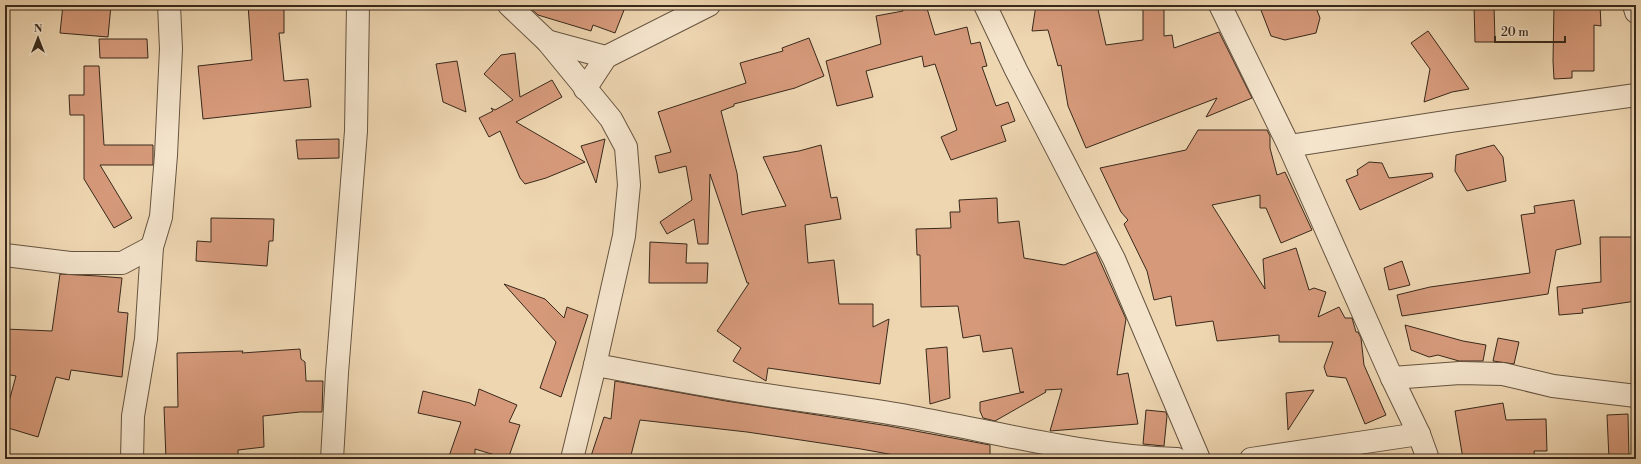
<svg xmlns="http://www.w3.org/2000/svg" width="1641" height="464" viewBox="0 0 1641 464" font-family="'Libre Bodoni',serif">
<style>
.building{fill:#d69a7b;stroke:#38291b}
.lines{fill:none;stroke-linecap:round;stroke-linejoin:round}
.minor-casing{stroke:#665440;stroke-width:24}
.minor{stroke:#f4e4cc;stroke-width:22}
</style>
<rect width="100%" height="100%" fill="#eed6b1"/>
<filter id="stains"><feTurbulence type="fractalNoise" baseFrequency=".005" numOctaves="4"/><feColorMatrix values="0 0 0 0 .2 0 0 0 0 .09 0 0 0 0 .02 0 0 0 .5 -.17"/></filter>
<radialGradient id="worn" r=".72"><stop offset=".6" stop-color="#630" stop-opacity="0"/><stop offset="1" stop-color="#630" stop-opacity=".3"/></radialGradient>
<g class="building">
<polygon points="63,5 111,5 108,37 60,33"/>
<polygon points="248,5 284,5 284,33 279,33 284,81 308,79 311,107 203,119 198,66 252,60"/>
<polygon points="527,5 626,5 615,33 593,25 591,31 538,15"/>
<polygon points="901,5 926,5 935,35 967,27 971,44 980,42 987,66 982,67 996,106 1008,102 1015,121 1001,126 1006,141 951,160 941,137 957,130 935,64 924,67 922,56 866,71 873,97 837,106 826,61 881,44 876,16 903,11"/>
<polygon points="1036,5 1097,5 1106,45 1143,40 1143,8 1164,9 1164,36 1172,35 1174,48 1219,32 1252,98 1206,117 1217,98 1086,148 1068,106 1061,65 1058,66 1048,30 1032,31"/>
<polygon points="1259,5 1315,5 1320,18 1316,33 1285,40 1271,36"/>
<polygon points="1474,5 1494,5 1495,42 1475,42"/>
<polygon points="1554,5 1600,5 1601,26 1594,25 1594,71 1572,71 1572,78 1554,79 1553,61"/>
<polygon points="1428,31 1469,89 1452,92 1424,102 1430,69 1411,43"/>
<polygon points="809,38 824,76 795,88 734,104 734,106 721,111 737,173 742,215 751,212 786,206 763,157 799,151 821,145 831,198 837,197 841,219 805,225 808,263 834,260 839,304 873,304 873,327 889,319 880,384 768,368 766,381 733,361 741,348 717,331 749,283 747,283 710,174 708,244 698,244 694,219 667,234 660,222 692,200 686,166 659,173 655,156 671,152 658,112 746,83 740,63 783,51 782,48"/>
<polygon points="99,39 147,39 148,58 100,58"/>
<polygon points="515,53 520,97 552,80 562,97 516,122 585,162 546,178 525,184 520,178 500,131 489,137 479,118 493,111 491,108 495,110 513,100 484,74 501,55"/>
<polygon points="457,61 466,112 443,102 436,64"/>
<polygon points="84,66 99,66 104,145 153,145 153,165 100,165 132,218 114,228 84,179 84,115 70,115 69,95 84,95"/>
<polygon points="1198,130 1267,130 1270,136 1270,148 1277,175 1285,172 1312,230 1281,243 1266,208 1260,208 1260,195 1212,205 1265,289 1263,259 1296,248 1309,290 1314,288 1326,292 1318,317 1339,307 1345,318 1352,318 1356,332 1358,332 1361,338 1364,365 1386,415 1365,424 1346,378 1327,376 1324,367 1333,342 1279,342 1279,335 1217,341 1213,321 1176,326 1171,296 1154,300 1147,271 1124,224 1128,220 1121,212 1100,168 1186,150"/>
<polygon points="339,139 339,158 298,159 296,140"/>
<polygon points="605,139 596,183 581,146"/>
<polygon points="1494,145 1503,157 1506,181 1467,191 1455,171 1456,155"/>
<polygon points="1369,162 1382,163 1389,178 1432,173 1433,177 1360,210 1346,180 1358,175 1357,170"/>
<polygon points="997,198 998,223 1019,221 1024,258 1064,265 1096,252 1126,319 1117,375 1128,373 1138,424 1050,431 1062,389 1045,390 1046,392 995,421 983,418 980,411 980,402 1024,392 1020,392 1012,348 983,352 980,335 963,338 958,306 921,307 920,255 917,255 916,229 951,228 950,212 960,212 959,200"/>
<polygon points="1574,200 1581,244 1556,250 1548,294 1402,316 1397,295 1430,287 1530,273 1521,215 1535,213 1534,206"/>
<polygon points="211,218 274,219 273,241 269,241 267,266 196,261 197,241 211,242"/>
<polygon points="1600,237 1636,237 1636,301 1582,309 1583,313 1559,315 1557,287 1601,282"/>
<polygon points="650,242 687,244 686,263 708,263 707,283 649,283"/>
<polygon points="1402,261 1410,285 1389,290 1384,268"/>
<polygon points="60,274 98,276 122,278 118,312 128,313 122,377 71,370 69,380 56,377 38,437 5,427 5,416 16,376 5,374 5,329 52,331"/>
<polygon points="504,284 545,299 564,318 567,307 588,315 561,397 540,388 556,342"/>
<polygon points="1405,325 1463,341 1486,345 1483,361 1459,361 1438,355 1429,357 1411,350"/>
<polygon points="1498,338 1519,342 1514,364 1493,361"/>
<polygon points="947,347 950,398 930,404 926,349"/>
<polygon points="300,349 301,359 305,362 306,381 323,381 322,412 300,412 263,416 264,447 238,450 238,459 213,458 166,459 164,407 178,407 177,353 243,351 242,353"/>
<polygon points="615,381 726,401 889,426 990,445 990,459 916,459 861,449 747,432 640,420 630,459 590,459 604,417 611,419"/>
<polygon points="479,389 517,405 509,422 520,425 508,459 475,449 475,459 448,459 461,422 418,413 423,391 470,403 475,406"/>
<polygon points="1314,390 1288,430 1286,393"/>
<polygon points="1503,403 1506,420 1546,419 1547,451 1534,451 1535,459 1463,459 1455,411"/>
<polygon points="1146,410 1166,412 1167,416 1164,446 1143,444"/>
<polygon points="1628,414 1629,459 1609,459 1607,415"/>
</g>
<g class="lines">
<defs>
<g id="minor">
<polyline points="509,5 547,41 611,119 626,147 629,185 624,236 595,365 572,459"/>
<polyline points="985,5 1016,70 1114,259 1199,459"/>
<polyline points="1220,5 1289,146 1392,378 1419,434 1428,459"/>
<polyline points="1634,5 1636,12"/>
<polyline points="547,41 606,57"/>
<polyline points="585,89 606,57 709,5"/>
<polyline points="1289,146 1451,121 1636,95"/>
<polyline points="5,255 70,263 122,263 152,247"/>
<path d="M595,365C646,374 696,384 747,392C802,401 857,407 912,417C1000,433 1087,456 1177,459"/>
<polyline points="1392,378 1460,373 1503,374 1553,386 1636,396"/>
<polyline points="132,459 133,416 146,339 152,247 161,217 166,155 171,49 169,5"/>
<polyline points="332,459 337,373 356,131 358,5"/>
<polyline points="1251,459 1419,434"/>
</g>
</defs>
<use href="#minor" class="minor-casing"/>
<use href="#minor" class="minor"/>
</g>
<rect width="1641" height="464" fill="none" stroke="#eed6b1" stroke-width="20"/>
<rect x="6" y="6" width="1629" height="452" fill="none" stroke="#38291b" stroke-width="2"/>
<rect x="10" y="10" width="1621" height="444" fill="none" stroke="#38291b"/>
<g transform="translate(38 38)" stroke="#f4e4cc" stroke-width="3" paint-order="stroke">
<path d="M0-3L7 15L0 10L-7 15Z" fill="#38291b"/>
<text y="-6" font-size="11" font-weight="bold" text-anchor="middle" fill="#38291b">N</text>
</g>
<path d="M1495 36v6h70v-6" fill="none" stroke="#38291b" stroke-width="2"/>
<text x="1501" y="36" font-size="12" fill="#38291b" stroke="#f4e4cc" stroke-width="3" paint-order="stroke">20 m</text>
<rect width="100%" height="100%" filter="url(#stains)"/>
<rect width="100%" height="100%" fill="url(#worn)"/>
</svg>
